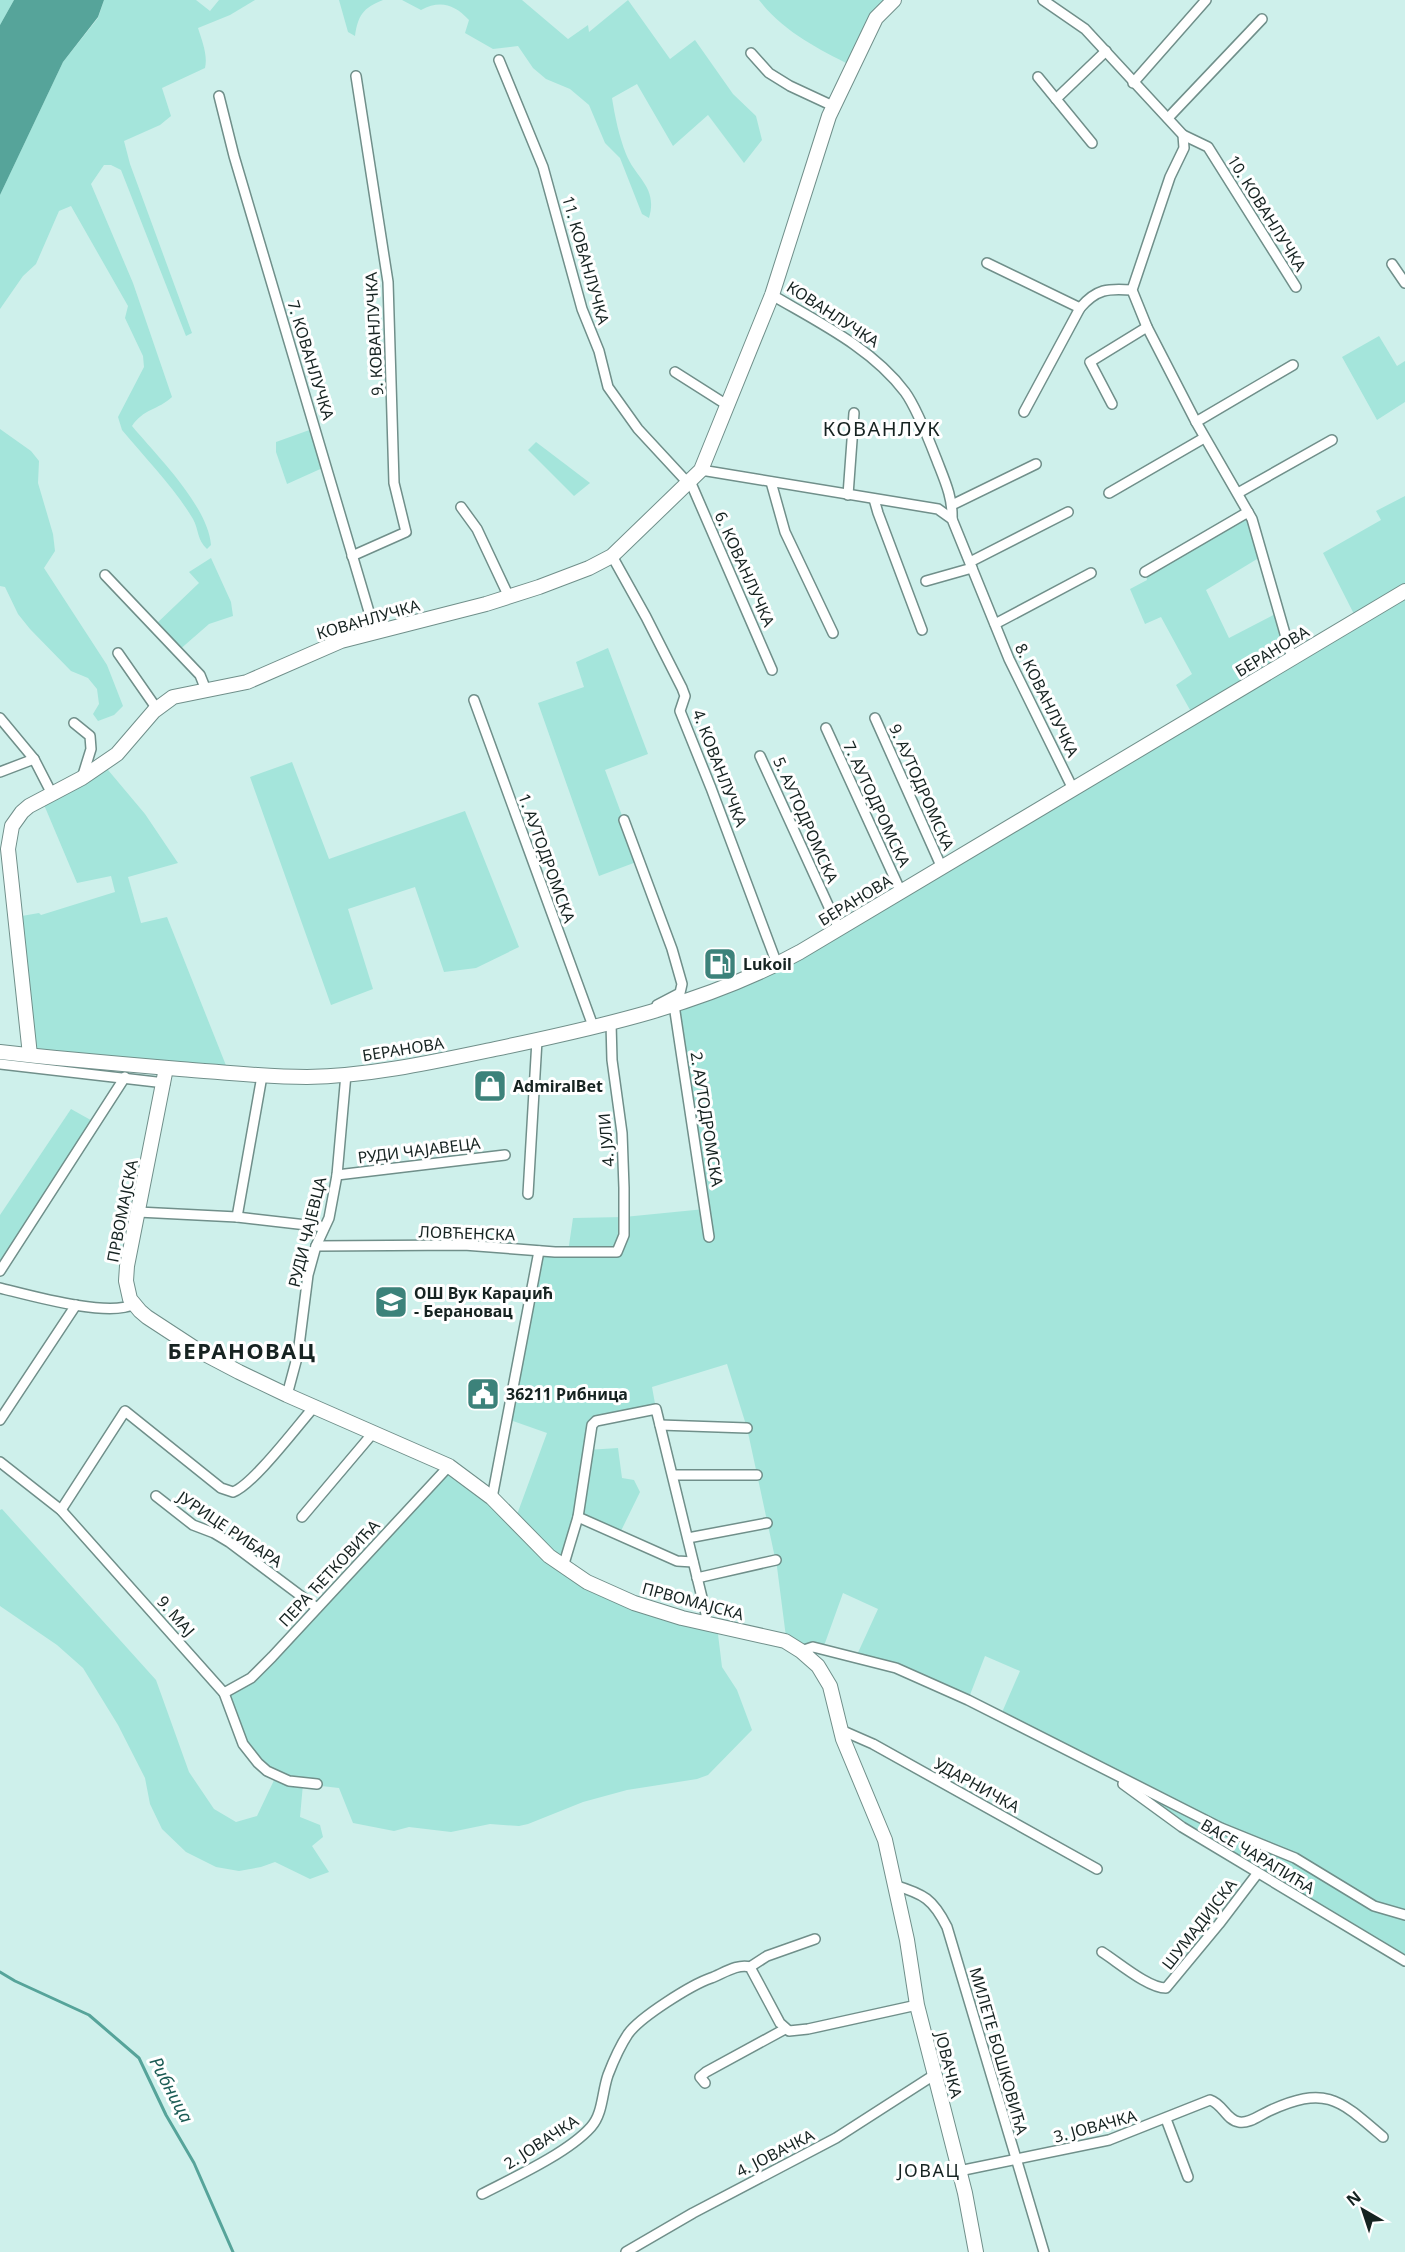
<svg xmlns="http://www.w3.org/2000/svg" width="1405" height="2252" viewBox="0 0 1405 2252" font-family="'Noto Sans',sans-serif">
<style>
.green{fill:#a4e5db}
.water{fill:#56a49a}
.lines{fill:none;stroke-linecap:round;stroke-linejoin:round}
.stream{stroke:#56a49a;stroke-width:3}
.street-casing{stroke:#708f8a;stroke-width:12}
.secondary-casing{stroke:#708f8a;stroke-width:16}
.street{stroke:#fff;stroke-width:9}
.secondary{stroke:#fff;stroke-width:14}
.labels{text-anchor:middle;stroke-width:6;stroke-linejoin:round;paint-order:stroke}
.street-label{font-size:16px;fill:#162321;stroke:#fff}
.poi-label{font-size:16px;font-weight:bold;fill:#162321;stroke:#fff;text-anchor:start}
.water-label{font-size:18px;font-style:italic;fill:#1b5c55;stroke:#fff}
.neighbourhood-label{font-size:18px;letter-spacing:1.5px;fill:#162321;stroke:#fff}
.quarter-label{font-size:20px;letter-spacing:1.5px;fill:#162321;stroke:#fff}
.district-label{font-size:22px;font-weight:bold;letter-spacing:1.5px;fill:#162321;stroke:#fff}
</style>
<rect width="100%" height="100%" fill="#cef0eb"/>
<g class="green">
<polygon points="0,0 14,0 0,25"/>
<path d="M104,0H196L210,11L219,0H255L230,15L198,28C202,41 208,55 205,68L162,88L171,116L160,125L124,141L130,164L192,333L186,336L121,170L111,165H104L91,184L133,283L172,397C158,410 143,409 132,426C157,456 208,506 211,545L207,549C197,540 199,530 193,519C174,487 146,459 122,430L118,417L144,367L143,356L125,318L128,306L71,206L59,211L36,264L23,276L0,309V195L63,62L98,18Z"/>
<path d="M339,0H383C363,8 358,15 355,36L348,32Z"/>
<path d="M402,0H522L568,39L588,25L589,32L628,0L670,59L695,40L733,94L756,116L762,140L744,163L708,115L673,146L637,84L612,98C615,117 619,136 626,154C636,179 658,187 649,218L642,214L620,158L605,143L589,105L570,89L546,79L533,68L518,46L493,49L465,33L469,20C454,4 440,0 421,10Z"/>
<path d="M759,0H894L852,66C817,48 784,32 759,0Z"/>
<polygon points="1379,336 1397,366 1405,361 1405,402 1377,420 1342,357"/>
<polygon points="315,428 327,466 287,484 276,452 276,442"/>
<polygon points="0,429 31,451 39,461 38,483 53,534 55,551 44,568 107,665 123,706 114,715 98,721 93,714 99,704 97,689 88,678 71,671 30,629 18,614 5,587 0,586"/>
<polygon points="536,442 590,483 574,496 528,450"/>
<polygon points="1405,496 1405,1961 1257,1874 1101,1767 1000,1717 1020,1671 985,1656 968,1700 856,1657 878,1609 843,1593 825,1643 821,1648 808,1647 786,1637 777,1567 747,1428 727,1364 652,1387 656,1409 596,1421 587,1450 618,1448 622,1478 634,1480 640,1492 619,1535 578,1518 563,1567 587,1582 717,1626 722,1667 737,1690 752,1730 708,1775 697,1779 627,1790 583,1802 528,1824 519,1826 490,1824 451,1832 409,1827 394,1831 353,1823 339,1788 303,1784 300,1817 320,1825 323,1837 312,1846 329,1872 310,1879 275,1862 261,1867 239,1871 216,1867 186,1852 162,1829 150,1804 145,1778 118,1725 83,1668 57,1645 0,1606 0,1510 2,1509 156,1680 189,1772 214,1809 236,1822 257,1816 276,1776 249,1754 224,1693 240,1686 449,1466 515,1520 547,1433 507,1419 539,1251 568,1252 573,1218 624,1217 705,1209 674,1005 742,981 1194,717 1176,685 1192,674 1161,617 1145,624 1130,589 1147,580 1145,572 1248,512 1262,556 1206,590 1229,638 1279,612 1292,658 1357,620 1323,553 1381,520 1376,511"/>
<polygon points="211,558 231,602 233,616 209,624 178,651 154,626 199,583 189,572"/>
<polygon points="608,648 648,754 605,770 639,861 599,876 538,703 584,687 576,662"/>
<polygon points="292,762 329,859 465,811 519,947 476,968 444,972 415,887 348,909 373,989 331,1005 250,777"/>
<polygon points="103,764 145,814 178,863 128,877 141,923 167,917 229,1073 30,1055 16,917 39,913 41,915 115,892 111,876 77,883 42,800"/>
<polygon points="71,1109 96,1123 0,1271 0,1215"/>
</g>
<polygon class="water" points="14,0 104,0 98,17 63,62 0,195 0,25"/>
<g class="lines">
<polyline class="stream" points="0,1972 15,1981 89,2015 139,2058 166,2115 194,2163 233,2252"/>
<defs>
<g id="street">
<polyline points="1043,0 1085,29 1183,135 1184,148 1170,177 1132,290 1147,327 1196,422 1252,519 1292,658"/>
<polyline points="751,53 769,73 790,86 833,106"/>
<polyline points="499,60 543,167 582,309 599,351 608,387 638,429 688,483"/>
<polyline points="1038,77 1092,143"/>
<polyline points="1133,83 1206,0"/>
<polyline points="219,96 234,156 375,632"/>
<polyline points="1056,99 1106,51"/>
<polyline points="1168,118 1262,19"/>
<polyline points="1183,135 1208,147 1296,287"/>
<polyline points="987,263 1080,308"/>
<polyline points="1392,264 1405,283"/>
<path d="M772,295C818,322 872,348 905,392C916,407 929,440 936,458C944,479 953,497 952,519"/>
<polyline points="675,372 727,405"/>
<polyline points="1112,404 1090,362 1147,327"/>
<path d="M1024,412L1080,308C1096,289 1108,288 1132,290"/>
<polyline points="1196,422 1293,365"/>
<polyline points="701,470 938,509 952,519 1009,659 1073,789"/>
<polyline points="690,481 772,670"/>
<polyline points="771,482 785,532 833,633"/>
<polyline points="1109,493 1204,438"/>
<polyline points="1238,493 1332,440"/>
<polyline points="848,495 854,413"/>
<polyline points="874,499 878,513 922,630"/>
<polyline points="952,505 1036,464"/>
<polyline points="461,507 477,529 509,597"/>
<polyline points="352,556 406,532 394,483 388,282 356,76"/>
<polyline points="612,556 646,617 682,688 685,696 680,711 711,788 777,964"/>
<polyline points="970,562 1068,512"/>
<polyline points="1145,572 1248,512"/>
<polyline points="105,575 200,675 206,690"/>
<polyline points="926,581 972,568"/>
<polyline points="995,624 1091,573"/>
<polyline points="118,653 157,709"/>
<polyline points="474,700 593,1026"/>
<polyline points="0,718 34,759 52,794"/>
<polyline points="875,718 942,868"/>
<polyline points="74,723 90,736 91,749 82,778"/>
<polyline points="826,728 901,892"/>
<polyline points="760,756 839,929"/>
<polyline points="0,772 34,759"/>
<polyline points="624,820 672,949 682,984 680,993 657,1005"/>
<polyline points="674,1005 709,1237"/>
<polyline points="0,1064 165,1083"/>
<polyline points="337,1175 505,1155"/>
<polyline points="528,1194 537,1040"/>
<polyline points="138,1212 237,1217 324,1227"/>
<polyline points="237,1217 262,1076"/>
<polyline points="316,1246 464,1245 555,1252 617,1252 624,1235 624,1188 622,1133 612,1060 611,1023"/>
<polyline points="0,1271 125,1077"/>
<path d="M0,1288C29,1295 109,1318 134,1304"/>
<polyline points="287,1395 298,1354 308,1275 316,1246 329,1218 337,1175 346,1074"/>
<polyline points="0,1420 76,1305"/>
<polyline points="660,1425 747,1428"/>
<polyline points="0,1462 61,1510 224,1693 243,1744 258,1763 267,1771 289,1781 317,1784"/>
<polyline points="673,1475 757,1475"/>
<polyline points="156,1496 193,1525 214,1533 229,1542 317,1608"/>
<polyline points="492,1498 539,1251"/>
<path d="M61,1510L125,1411L221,1488L233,1492C253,1485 298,1425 314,1407"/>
<polyline points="302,1517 373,1433"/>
<polyline points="578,1517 677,1561 693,1562"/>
<polyline points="688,1538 767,1523"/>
<polyline points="563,1567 578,1517 592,1425 596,1421 656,1409 706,1614 705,1624"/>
<polyline points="697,1578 776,1560"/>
<polyline points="801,1651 813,1647 896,1668 968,1700 1221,1828 1295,1858 1374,1906 1405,1915"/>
<polyline points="224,1693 251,1678 272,1657 449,1466"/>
<polyline points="841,1730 873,1744 1097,1869"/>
<polyline points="1123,1784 1182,1827 1405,1961"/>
<path d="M894,1885C924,1894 933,1899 947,1927L1044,2252"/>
<path d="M1102,1952C1118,1962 1148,1988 1166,1988L1219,1924L1257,1874"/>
<polyline points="750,1967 767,1956 815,1939"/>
<polyline points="705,2083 700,2077 706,2072 785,2029"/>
<polyline points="1166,2119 1188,2177"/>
<path d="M959,2171L1109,2140L1210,2100C1223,2104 1226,2120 1239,2122C1249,2124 1260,2115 1269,2111C1326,2085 1339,2099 1383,2137"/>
<path d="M482,2194C513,2178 568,2153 591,2127C603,2114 602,2092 608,2075C613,2062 620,2046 628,2034C640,2017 691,1985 711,1978C722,1974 738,1963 750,1967L780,2023L789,2031L808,2029L917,2005"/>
<polyline points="626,2252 693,2213 836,2138 934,2075"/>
</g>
<g id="secondary">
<path d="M0,1052C60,1059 120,1064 180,1069C222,1072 265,1077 307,1077C370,1076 433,1062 495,1049C600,1027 705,1004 800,952L1405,591"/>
<polyline points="30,1055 8,849 12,826 22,812 29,806 82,778 117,754 154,711 173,697 247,682 341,641 486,604 539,587 589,568 612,556 701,470 772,295 829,116 876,18 894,0"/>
<polyline points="166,1068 127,1266 126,1281 130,1299 140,1311 147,1317 199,1351 239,1372 287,1395 449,1466 492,1498 549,1556 587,1582 634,1603 682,1618 785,1641 801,1651 818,1666 830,1686 843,1739 885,1840 907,1940 917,2005 965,2193 976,2252"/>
</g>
</defs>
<use href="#street" class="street-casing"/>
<use href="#secondary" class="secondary-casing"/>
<use href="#street" class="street"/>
<use href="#secondary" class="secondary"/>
</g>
<defs>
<symbol id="fuel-square" viewBox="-11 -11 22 22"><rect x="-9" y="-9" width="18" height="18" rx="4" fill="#3c827a" stroke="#fff"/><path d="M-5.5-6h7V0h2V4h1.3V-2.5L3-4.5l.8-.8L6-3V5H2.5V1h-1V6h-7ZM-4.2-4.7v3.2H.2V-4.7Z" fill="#fff"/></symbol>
<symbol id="shop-square" viewBox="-11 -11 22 22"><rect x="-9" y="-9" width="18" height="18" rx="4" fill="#3c827a" stroke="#fff"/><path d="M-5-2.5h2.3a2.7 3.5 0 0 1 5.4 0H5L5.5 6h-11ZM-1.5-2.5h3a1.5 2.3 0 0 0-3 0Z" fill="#fff"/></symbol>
<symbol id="school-square" viewBox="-11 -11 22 22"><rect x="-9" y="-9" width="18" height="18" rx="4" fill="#3c827a" stroke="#fff"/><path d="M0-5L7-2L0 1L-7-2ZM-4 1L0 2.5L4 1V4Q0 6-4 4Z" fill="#fff"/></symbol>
<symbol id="civic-square" viewBox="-11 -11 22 22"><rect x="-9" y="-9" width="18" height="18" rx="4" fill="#3c827a" stroke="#fff"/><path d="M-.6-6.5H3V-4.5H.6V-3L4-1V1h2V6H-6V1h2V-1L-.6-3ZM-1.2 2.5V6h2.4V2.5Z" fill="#fff"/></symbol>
</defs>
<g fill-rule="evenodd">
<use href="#fuel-square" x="701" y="945" width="38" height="38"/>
<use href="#shop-square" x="471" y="1067" width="38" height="38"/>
<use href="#school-square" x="372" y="1283" width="38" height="38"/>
<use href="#civic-square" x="464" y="1375" width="38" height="38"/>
</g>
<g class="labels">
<g class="street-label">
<text transform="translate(1267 213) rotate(58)" y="6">10. КОВАНЛУЧКА</text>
<text transform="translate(586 260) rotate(74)" y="6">11. КОВАНЛУЧКА</text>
<text transform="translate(833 314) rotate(33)" y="6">КОВАНЛУЧКА</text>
<text transform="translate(374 334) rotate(-93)" y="6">9. КОВАНЛУЧКА</text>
<text transform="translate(311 360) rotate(73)" y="6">7. КОВАНЛУЧКА</text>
<text transform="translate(745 569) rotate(66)" y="6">6. КОВАНЛУЧКА</text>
<text transform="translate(368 619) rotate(-16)" y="6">КОВАНЛУЧКА</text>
<text transform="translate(1272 651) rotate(-31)" y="6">БЕРАНОВА</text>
<text transform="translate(1047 700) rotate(64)" y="6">8. КОВАНЛУЧКА</text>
<text transform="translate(720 768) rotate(69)" y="6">4. КОВАНЛУЧКА</text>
<text transform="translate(922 787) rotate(66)" y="6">9. АУТОДРОМСКА</text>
<text transform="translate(877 804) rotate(65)" y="6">7. АУТОДРОМСКА</text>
<text transform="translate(806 820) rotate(66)" y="6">5. АУТОДРОМСКА</text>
<text transform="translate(547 858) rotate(70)" y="6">1. АУТОДРОМСКА</text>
<text transform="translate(855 900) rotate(-31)" y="6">БЕРАНОВА</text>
<text transform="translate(403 1049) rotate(-9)" y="6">БЕРАНОВА</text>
<text transform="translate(707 1119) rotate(81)" y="6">2. АУТОДРОМСКА</text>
<text transform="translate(606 1140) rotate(-95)" y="6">4. ЈУЛИ</text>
<text transform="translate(419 1150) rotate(-7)" y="6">РУДИ ЧАЈАВЕЦА</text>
<text transform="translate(122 1211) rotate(-79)" y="6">ПРВОМАЈСКА</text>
<text transform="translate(307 1232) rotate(-76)" y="6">РУДИ ЧАЈЕВЦА</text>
<text transform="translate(467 1233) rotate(2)" y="6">ЛОВЋЕНСКА</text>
<text transform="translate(230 1529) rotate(34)" y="6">ЈУРИЦЕ РИБАРА</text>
<text transform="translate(329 1573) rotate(-47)" y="6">ПЕРА ЋЕТКОВИЋА</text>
<text transform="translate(693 1601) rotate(15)" y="6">ПРВОМАЈСКА</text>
<text transform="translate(176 1616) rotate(49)" y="6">9. МАЈ</text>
<text transform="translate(977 1785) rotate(29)" y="6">УДАРНИЧКА</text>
<text transform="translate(1258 1856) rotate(31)" y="6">ВАСЕ ЧАРАПИЋА</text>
<text transform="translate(1199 1924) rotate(-52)" y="6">ШУМАДИЈСКА</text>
<text transform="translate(999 2051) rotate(74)" y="6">МИЛЕТЕ БОШКОВИЋА</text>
<text transform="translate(949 2065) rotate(76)" y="6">ЈОВАЧКА</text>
<text transform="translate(1095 2126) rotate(-15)" y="6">3. ЈОВАЧКА</text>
<text transform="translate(541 2142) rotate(-33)" y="6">2. ЈОВАЧКА</text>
<text transform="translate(775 2153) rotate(-27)" y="6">4. ЈОВАЧКА</text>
</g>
<g class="poi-label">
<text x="743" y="970">Lukoil</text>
<text x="513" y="1092">AdmiralBet</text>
<text x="414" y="1299">ОШ Вук Караџић<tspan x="414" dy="18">- Берановац</tspan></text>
<text x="506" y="1400">36211 Рибница</text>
</g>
<g class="water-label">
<text transform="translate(171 2090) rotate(62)" y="6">Рибница</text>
</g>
<g class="neighbourhood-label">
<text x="929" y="2177">ЈОВАЦ</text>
</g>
<g class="quarter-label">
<text x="882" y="436">КОВАНЛУК</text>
</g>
<g class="district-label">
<text x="242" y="1359">БЕРАНОВАЦ</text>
</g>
</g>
<g transform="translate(1363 2210) rotate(321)" stroke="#ffffff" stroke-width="4.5" paint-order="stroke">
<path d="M0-4.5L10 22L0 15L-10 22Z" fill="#162321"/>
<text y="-9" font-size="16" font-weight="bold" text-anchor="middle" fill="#162321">N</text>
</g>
</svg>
